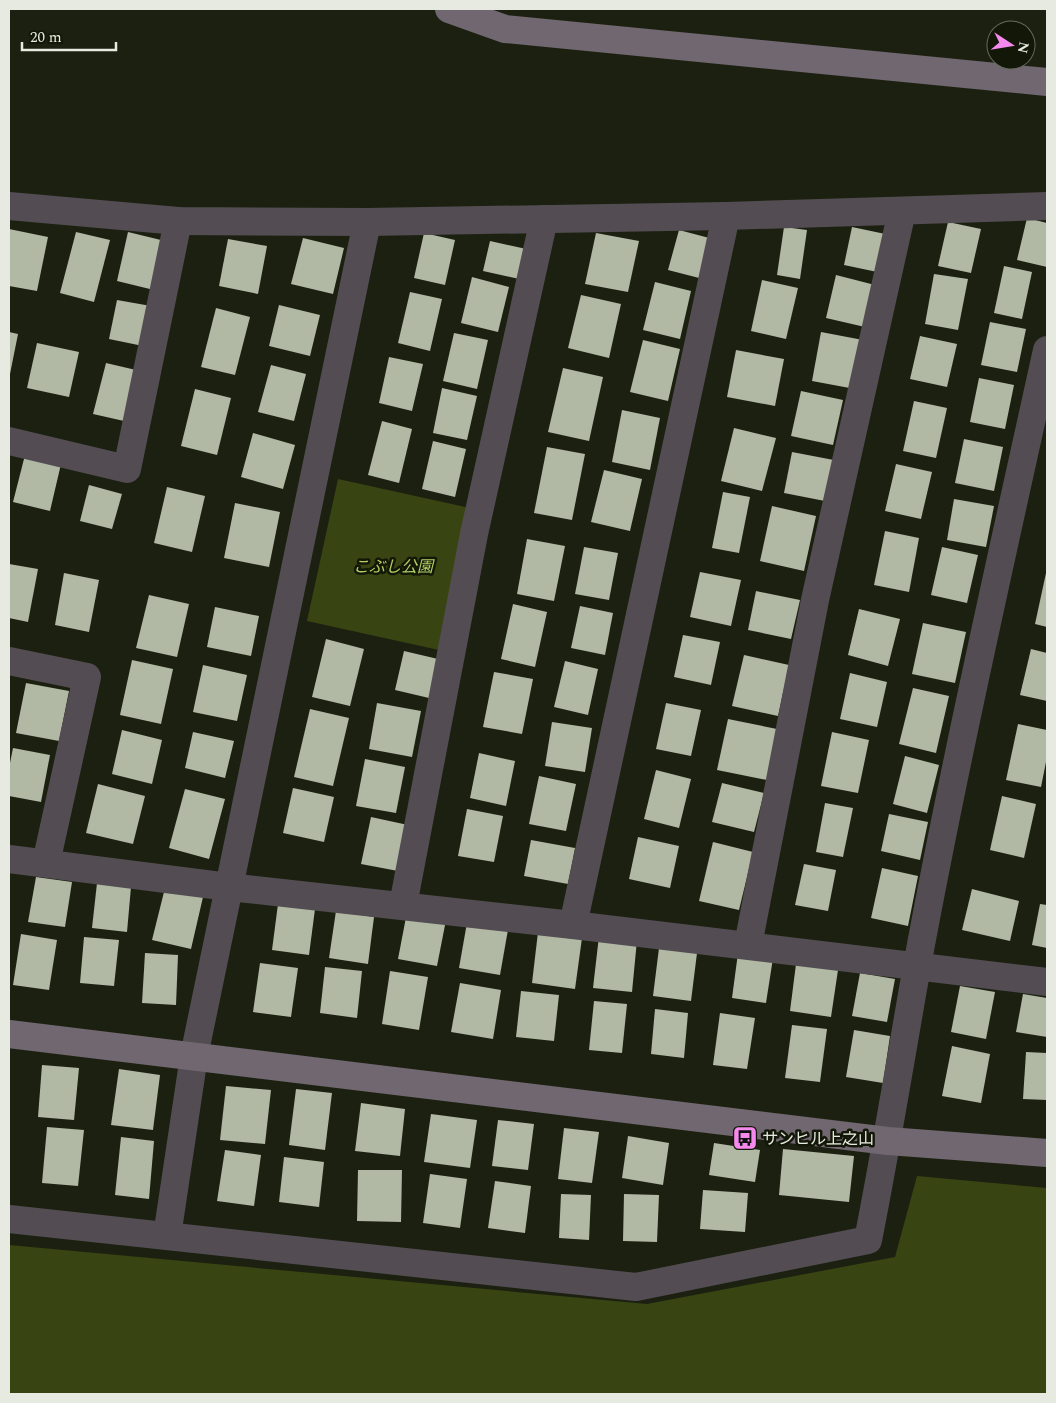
<svg xmlns="http://www.w3.org/2000/svg" width="1056" height="1403" viewBox="0 0 1056 1403" font-family="Spectral,'Noto Sans JP',serif">
<style>
.green{fill:#384411}
.building{fill:#b1b8a4}
.lines{fill:none;stroke-linecap:round;stroke-linejoin:round}
.street{stroke:#534d53;stroke-width:28}
.secondary{stroke:#716770;stroke-width:28}
.labels{text-anchor:middle;stroke-width:5;stroke-linejoin:round;paint-order:stroke}
.park-label{font-size:16px;font-style:italic;fill:#b2cf61;stroke:#131708}
.poi-label{font-size:16px;fill:#e6eae0;stroke:#131708;text-anchor:start}
</style>
<rect width="100%" height="100%" fill="#1c2011"/>
<g class="green">
<polygon points="338,479 479,510 448,652 307,621"/>
<polygon points="917,1176 1047,1188 1047,1394 9,1394 9,1245 647,1304 895,1257"/>
</g>
<g class="building">
<polygon points="1027,218 1047,223 1047,267 1017,260"/>
<polygon points="948,222 981,229 971,273 938,266"/>
<polygon points="784,227 807,230 800,279 777,275"/>
<polygon points="852,227 890,235 882,273 844,265"/>
<polygon points="9,229 48,237 37,291 9,286"/>
<polygon points="679,230 713,239 703,279 668,270"/>
<polygon points="76,232 110,240 94,302 60,293"/>
<polygon points="128,232 165,241 154,290 117,281"/>
<polygon points="424,233 455,240 445,285 414,278"/>
<polygon points="596,233 639,241 628,292 585,284"/>
<polygon points="303,238 344,248 333,294 291,284"/>
<polygon points="228,239 267,246 258,294 219,286"/>
<polygon points="490,241 531,250 524,280 483,271"/>
<polygon points="1004,266 1032,272 1022,319 994,313"/>
<polygon points="934,274 968,279 958,330 925,324"/>
<polygon points="836,275 875,285 865,327 826,318"/>
<polygon points="472,277 509,287 498,332 461,323"/>
<polygon points="762,280 798,288 786,339 751,331"/>
<polygon points="655,282 691,291 680,339 643,330"/>
<polygon points="410,292 442,299 430,351 398,343"/>
<polygon points="581,295 621,304 609,358 568,348"/>
<polygon points="117,300 151,306 143,346 109,339"/>
<polygon points="279,305 320,315 310,356 269,346"/>
<polygon points="216,308 250,317 235,375 201,367"/>
<polygon points="990,322 1026,329 1017,372 981,365"/>
<polygon points="9,332 18,334 10,374 9,374"/>
<polygon points="821,332 863,340 855,389 812,381"/>
<polygon points="454,333 488,340 477,389 443,381"/>
<polygon points="920,336 957,344 947,387 910,379"/>
<polygon points="643,340 680,349 668,401 630,392"/>
<polygon points="37,343 79,352 69,397 27,388"/>
<polygon points="736,350 784,359 775,406 727,397"/>
<polygon points="389,357 423,364 412,411 379,403"/>
<polygon points="106,363 136,370 124,421 93,414"/>
<polygon points="271,365 306,374 294,421 258,412"/>
<polygon points="563,368 603,377 589,441 548,432"/>
<polygon points="979,378 1014,385 1005,429 970,422"/>
<polygon points="442,388 477,396 467,440 433,433"/>
<polygon points="195,389 231,398 217,455 181,446"/>
<polygon points="801,391 843,400 833,445 791,436"/>
<polygon points="914,401 947,408 936,458 903,451"/>
<polygon points="622,410 660,418 650,470 612,462"/>
<polygon points="382,421 412,429 399,483 368,475"/>
<polygon points="734,428 776,438 762,491 721,481"/>
<polygon points="253,433 295,445 283,489 241,477"/>
<polygon points="964,439 1003,447 994,491 955,483"/>
<polygon points="433,441 466,449 455,497 422,489"/>
<polygon points="547,447 585,454 572,520 534,513"/>
<polygon points="792,452 839,461 830,502 784,493"/>
<polygon points="25,455 61,464 50,511 13,502"/>
<polygon points="896,464 932,472 921,519 885,511"/>
<polygon points="604,470 642,479 630,531 591,522"/>
<polygon points="89,485 122,494 112,529 80,521"/>
<polygon points="167,487 205,496 192,552 154,543"/>
<polygon points="723,492 750,497 739,553 712,548"/>
<polygon points="954,499 994,506 986,547 947,540"/>
<polygon points="235,503 280,512 269,567 224,558"/>
<polygon points="772,506 816,516 804,571 760,561"/>
<polygon points="885,531 919,538 909,592 874,585"/>
<polygon points="527,539 565,546 554,601 517,594"/>
<polygon points="584,547 618,553 609,600 575,594"/>
<polygon points="942,547 978,555 967,603 931,595"/>
<polygon points="9,564 38,569 28,622 9,618"/>
<polygon points="700,572 741,580 731,626 690,617"/>
<polygon points="64,573 99,580 89,632 55,625"/>
<polygon points="1046,573 1047,573 1047,627 1035,624"/>
<polygon points="756,591 800,600 791,639 748,630"/>
<polygon points="149,595 189,604 177,657 136,648"/>
<polygon points="513,604 547,612 535,667 501,659"/>
<polygon points="580,606 613,613 605,655 571,648"/>
<polygon points="215,607 259,616 251,656 207,647"/>
<polygon points="859,609 900,619 888,666 848,655"/>
<polygon points="923,623 966,632 955,683 912,674"/>
<polygon points="683,635 720,642 711,685 674,677"/>
<polygon points="326,639 364,649 350,706 312,697"/>
<polygon points="1031,649 1047,653 1047,701 1020,695"/>
<polygon points="404,651 438,659 429,698 395,690"/>
<polygon points="744,655 789,665 778,716 732,706"/>
<polygon points="132,660 173,669 161,724 120,715"/>
<polygon points="565,661 598,669 588,715 554,707"/>
<polygon points="203,665 247,675 237,721 193,712"/>
<polygon points="494,672 533,679 522,734 483,727"/>
<polygon points="850,673 887,682 877,727 840,719"/>
<polygon points="26,683 69,691 59,741 16,733"/>
<polygon points="913,688 949,696 936,753 899,744"/>
<polygon points="377,703 421,711 412,757 369,749"/>
<polygon points="666,703 701,710 691,756 656,749"/>
<polygon points="310,709 349,718 333,786 294,777"/>
<polygon points="728,719 777,729 767,780 717,770"/>
<polygon points="552,722 592,728 585,772 545,766"/>
<polygon points="1018,724 1047,730 1047,757 1041,787 1006,780"/>
<polygon points="122,730 162,740 152,784 112,774"/>
<polygon points="193,732 234,741 225,778 185,768"/>
<polygon points="832,732 869,740 858,793 821,786"/>
<polygon points="13,748 50,755 41,802 9,796 9,768"/>
<polygon points="479,753 515,761 506,806 470,798"/>
<polygon points="905,756 939,765 927,813 893,804"/>
<polygon points="365,759 405,767 396,813 356,806"/>
<polygon points="656,770 691,779 679,828 644,819"/>
<polygon points="539,776 576,784 566,831 529,824"/>
<polygon points="722,783 764,793 754,832 712,822"/>
<polygon points="98,784 145,796 133,844 86,833"/>
<polygon points="293,788 334,797 324,842 283,833"/>
<polygon points="185,789 225,799 209,859 169,848"/>
<polygon points="1002,796 1036,804 1024,858 990,850"/>
<polygon points="825,803 853,808 843,857 816,852"/>
<polygon points="467,809 503,816 494,862 458,856"/>
<polygon points="889,814 928,822 920,860 881,851"/>
<polygon points="371,817 408,825 398,871 361,864"/>
<polygon points="638,837 679,846 670,888 629,879"/>
<polygon points="531,840 575,848 568,884 524,876"/>
<polygon points="713,842 753,852 739,910 699,901"/>
<polygon points="804,864 836,870 828,911 795,905"/>
<polygon points="882,868 918,876 908,926 871,918"/>
<polygon points="36,877 72,882 65,927 28,922"/>
<polygon points="97,883 131,887 127,932 92,928"/>
<polygon points="165,888 203,897 191,949 152,940"/>
<polygon points="972,889 1019,901 1010,941 962,930"/>
<polygon points="278,904 315,909 309,955 272,950"/>
<polygon points="1040,904 1047,905 1047,948 1032,945"/>
<polygon points="336,911 374,917 368,964 329,958"/>
<polygon points="407,912 446,920 437,966 398,959"/>
<polygon points="468,917 509,924 500,975 459,968"/>
<polygon points="538,932 582,938 575,989 532,983"/>
<polygon points="21,934 57,940 49,990 13,985"/>
<polygon points="599,936 637,940 632,992 593,988"/>
<polygon points="84,937 119,940 114,986 80,983"/>
<polygon points="659,948 697,953 691,1001 653,996"/>
<polygon points="145,953 178,955 176,1005 142,1003"/>
<polygon points="738,953 773,958 766,1003 732,998"/>
<polygon points="260,963 298,968 291,1017 253,1012"/>
<polygon points="796,964 838,970 831,1017 790,1011"/>
<polygon points="325,967 362,971 357,1018 320,1013"/>
<polygon points="390,971 428,977 419,1030 382,1024"/>
<polygon points="860,973 895,979 887,1022 852,1016"/>
<polygon points="460,983 501,990 493,1039 451,1032"/>
<polygon points="960,986 995,992 986,1039 951,1032"/>
<polygon points="521,991 559,995 554,1041 516,1037"/>
<polygon points="1023,994 1047,998 1047,1037 1016,1032"/>
<polygon points="594,1001 627,1004 622,1053 589,1050"/>
<polygon points="655,1009 688,1013 684,1058 651,1054"/>
<polygon points="720,1013 755,1018 747,1069 713,1065"/>
<polygon points="792,1025 827,1029 820,1082 785,1078"/>
<polygon points="854,1030 890,1036 883,1083 846,1077"/>
<polygon points="952,1046 990,1054 981,1103 942,1096"/>
<polygon points="1026,1052 1047,1053 1047,1100 1023,1099"/>
<polygon points="42,1065 79,1068 74,1120 38,1117"/>
<polygon points="119,1069 160,1075 153,1130 111,1125"/>
<polygon points="226,1086 271,1090 265,1144 220,1140"/>
<polygon points="296,1089 332,1093 325,1150 289,1145"/>
<polygon points="361,1103 405,1109 400,1156 355,1151"/>
<polygon points="431,1114 477,1120 470,1168 424,1162"/>
<polygon points="498,1120 534,1124 528,1170 492,1166"/>
<polygon points="47,1127 84,1130 78,1186 42,1183"/>
<polygon points="564,1128 599,1132 592,1183 558,1179"/>
<polygon points="628,1136 669,1143 663,1185 622,1178"/>
<polygon points="121,1137 154,1141 149,1199 115,1195"/>
<polygon points="714,1143 760,1150 755,1182 709,1175"/>
<polygon points="783,1149 854,1156 849,1202 779,1195"/>
<polygon points="225,1150 261,1155 254,1206 217,1201"/>
<polygon points="284,1157 324,1162 319,1207 279,1202"/>
<polygon points="358,1170 402,1170 401,1222 357,1221"/>
<polygon points="430,1174 467,1179 460,1228 423,1223"/>
<polygon points="495,1181 531,1186 525,1233 488,1228"/>
<polygon points="703,1190 748,1193 745,1232 700,1229"/>
<polygon points="561,1194 591,1195 589,1240 559,1238"/>
<polygon points="624,1194 659,1195 657,1242 623,1241"/>
</g>
<g class="lines">
<g class="street">
<polyline points="9,206 178,221 367,222 726,216 1047,206"/>
<polyline points="9,441 127,469 178,221"/>
<polyline points="9,661 87,677 46,863"/>
<polyline points="9,859 229,887 573,925 1047,982"/>
<polyline points="403,905 474,534 544,219"/>
<polyline points="573,925 726,216"/>
<polyline points="748,945 815,600 902,211"/>
<path d="M9,1219L636,1287L868,1240C886,1149 901,1057 917,966C955,760 1002,555 1047,350"/>
<polyline points="167,1236 194,1056 367,222"/>
</g>
<g class="secondary">
<polyline points="449,9 505,29 1047,82"/>
<polyline points="9,1034 888,1141 1047,1153"/>
</g>
</g>
<defs>
<symbol id="bus-square" viewBox="-11 -11 22 22"><rect x="-9" y="-9" width="18" height="18" rx="4" fill="#f589ee" stroke="#131708"/><path d="M-5-6H5V4H4V6H2V4H-2V6H-4V4H-5ZM-3.5-4V0h7V-4ZM-3.5 1.2v1.5H-2V1.2ZM2 1.2v1.5H3.5V1.2Z" fill="#111"/></symbol>
</defs>
<g fill-rule="evenodd">
<use href="#bus-square" x="731" y="1124" width="28" height="28"/>
</g>
<g class="labels">
<g class="park-label">
<text x="393" y="572">こぶし公園</text>
</g>
<g class="poi-label">
<text x="762" y="1144">サンヒル上之山</text>
</g>
</g>
<rect width="1056" height="1403" fill="none" stroke="#e6eae0" stroke-width="20"/>
<g transform="translate(1011 45) rotate(102)"><circle r="24" fill="#131708" stroke="#676b5e"/>
<path d="M0-4L9 19L0 12L-9 19Z" fill="#f589ee"/>
<text y="-8" font-size="14" font-weight="bold" text-anchor="middle" fill="#e6eae0">N</text>
</g>
<path d="M22 42v8h94v-8" fill="none" stroke="#e6eae0" stroke-width="2.5"/>
<text x="30" y="42" font-size="15" fill="#e6eae0" stroke="#131708" stroke-width="4" paint-order="stroke">20 m</text>
</svg>
